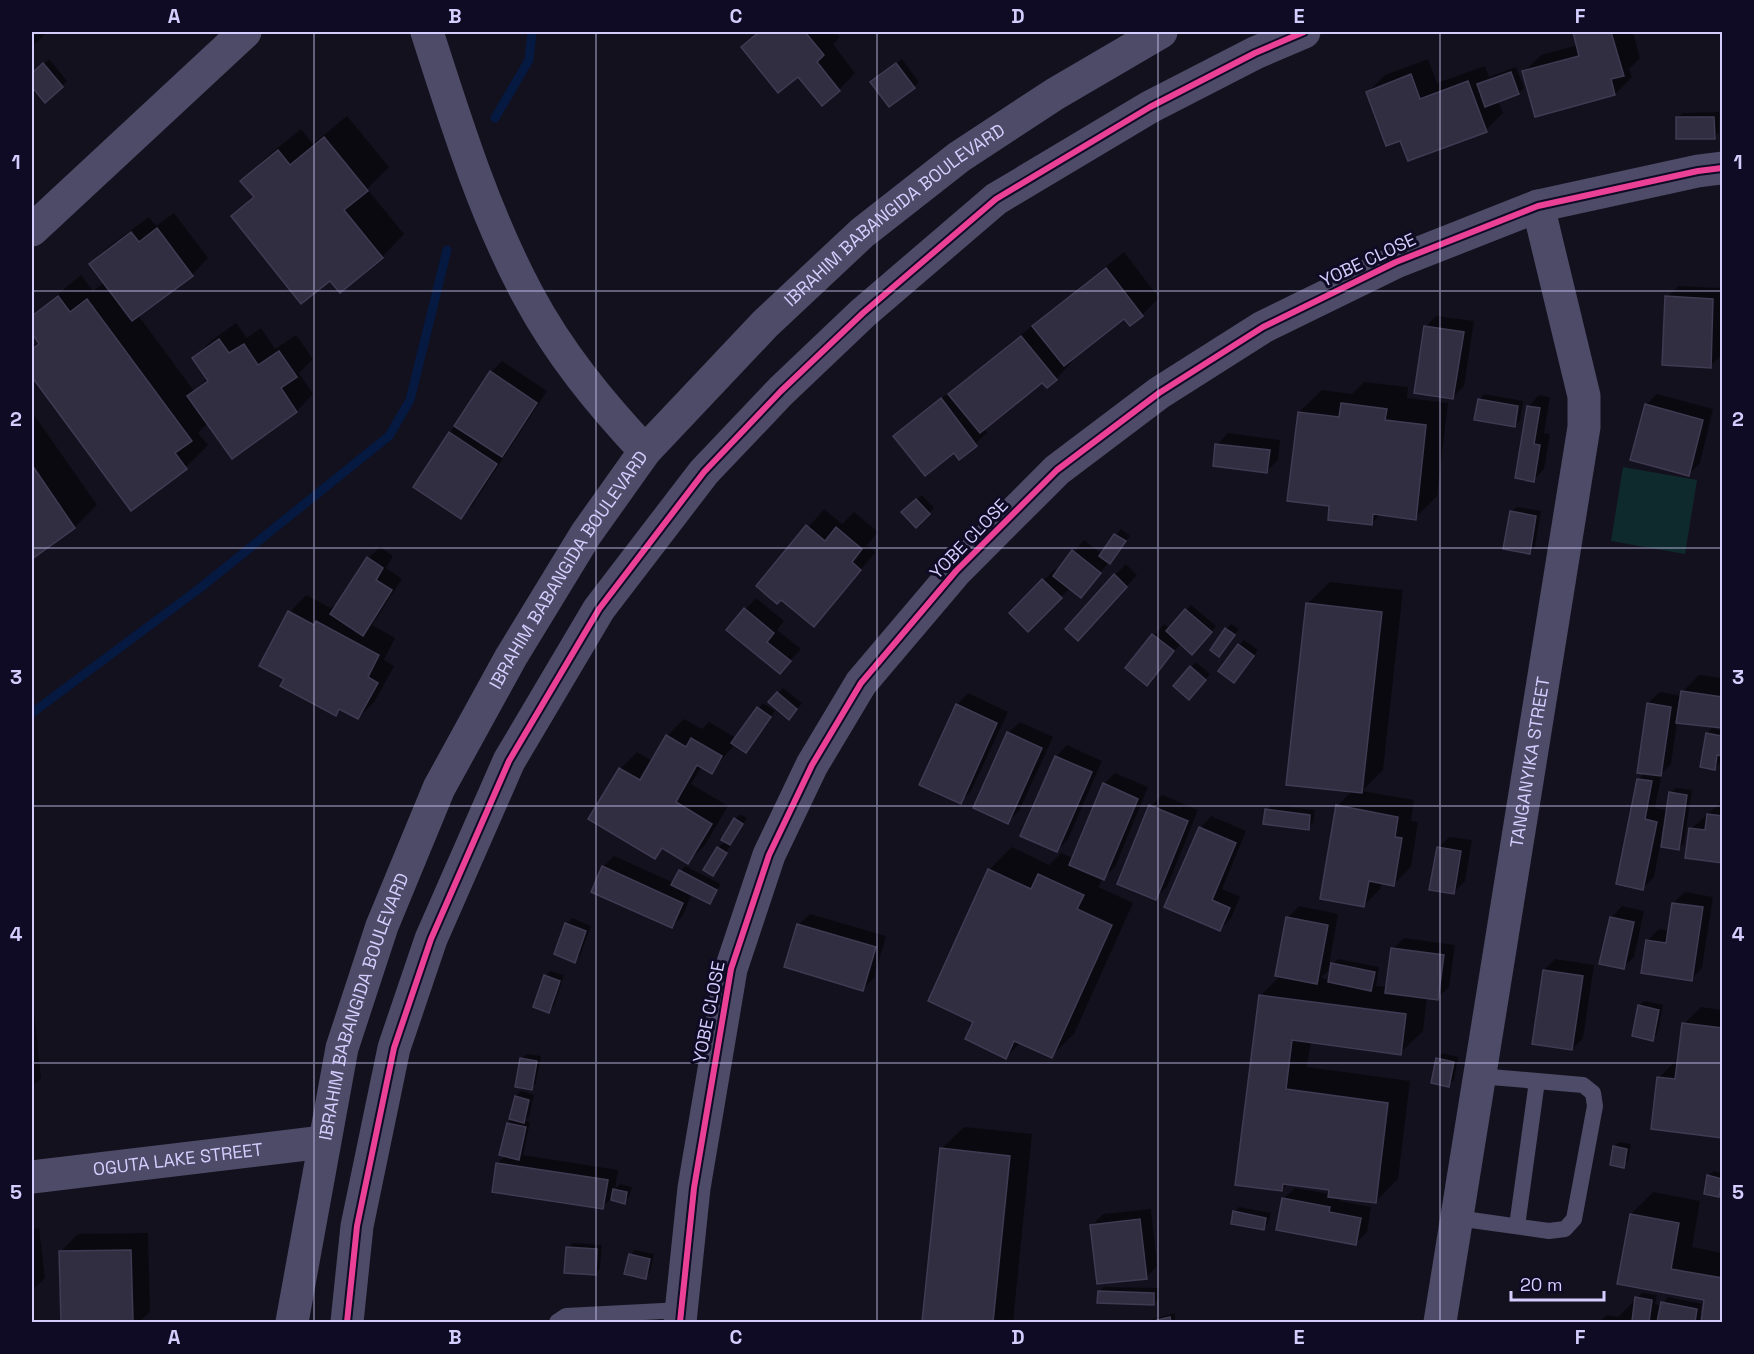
<svg xmlns="http://www.w3.org/2000/svg" width="1754" height="1354" viewBox="0 0 1754 1354" font-family="'Space Grotesk',sans-serif">
<style>
.green{fill:#0f2a2c}
.shadow{fill:#0007}
.lines{fill:none;stroke-linecap:round;stroke-linejoin:round}
.stream{stroke:#051941;stroke-width:9}
.building{fill:#322e41;stroke:#403a53;stroke-width:1.5}
.service{stroke:#4d4b68;stroke-width:16}
.minor{stroke:#4d4b68;stroke-width:33}
.tertiary{stroke:#4d4b68;stroke-width:33}
.cycleway-casing{stroke:#100b24;stroke-width:10}
.cycleway{stroke:#ea4096;stroke-width:6}
.grid{fill:none;stroke:#d4ceff;stroke-width:1.5;stroke-opacity:0.55}
.labels{text-anchor:middle;stroke-width:6;stroke-linejoin:round;paint-order:stroke}
.street-label{font-size:18px;fill:#d4ceff;stroke:#100b24}
.neatline{fill:none;stroke:#d4ceff;stroke-width:2}
.grid-label{font-size:20px;text-anchor:middle;font-weight:bold;fill:#d4ceff}
</style>
<rect width="100%" height="100%" fill="#14111e"/>
<polygon class="green" points="1623,467 1697,480 1685,554 1611,541"/>
<g class="shadow">
<polygon points="32,32 46,33 32,47"/>
<polygon points="758,32 836,32 840,37 833,44 855,73 839,90 798,75 743,47"/>
<polygon points="1576,32 1633,32 1640,58 1629,69 1632,77 1615,94 1524,72 1541,55 1578,45"/>
<polygon points="49,59 67,81 62,86 37,91 32,97 32,75"/>
<polygon points="902,59 919,82 914,87 877,77"/>
<polygon points="1428,59 1437,83 1485,66 1489,77 1516,67 1524,88 1519,93 1498,101 1503,113 1486,130 1401,139 1368,92 1385,75"/>
<polygon points="1719,112 1719,132 1714,137 1677,118 1683,113"/>
<polygon points="347,116 389,167 367,189 404,234 382,257 233,216 254,195 242,181 264,159 301,129 313,144"/>
<polygon points="174,213 208,258 192,275 138,315 194,391 208,378 194,358 211,341 236,323 247,338 261,328 275,349 296,335 313,359 299,373 313,394 297,411 232,456 208,423 198,433 208,445 186,467 131,509 32,375 32,348 39,341 32,331 32,316 81,275 93,291 105,282 91,264 108,247 149,217 156,226"/>
<polygon points="1124,252 1159,298 1142,315 1130,324 1125,317 1070,359 1072,362 1056,379 1042,381 984,428 987,433 960,458 954,451 895,436"/>
<polygon points="1678,286 1722,288 1722,355 1710,366 1667,297"/>
<polygon points="1436,316 1474,321 1464,386 1453,397 1425,327"/>
<polygon points="502,361 547,391 472,506 461,517 450,433 491,372"/>
<polygon points="1364,382 1408,387 1407,398 1448,403 1437,496 1415,518 1381,514 1371,524 1331,504 1299,412 1322,390 1352,394"/>
<polygon points="1484,394 1523,401 1520,421 1514,426 1479,400"/>
<polygon points="1657,394 1713,409 1700,463 1689,474 1646,405"/>
<polygon points="1539,395 1550,397 1544,433 1550,434 1544,469 1533,480 1528,407"/>
<polygon points="32,412 97,505 75,527 32,557"/>
<polygon points="1228,433 1280,440 1278,460 1267,471 1217,445"/>
<polygon points="922,495 934,508 916,526 903,512"/>
<polygon points="1517,507 1541,511 1535,547 1530,552 1511,512"/>
<polygon points="824,509 842,524 854,512 878,532 867,545 876,552 813,625 782,598 758,586"/>
<polygon points="1121,529 1130,536 1081,596 1070,588 1028,630 1011,613 1055,569 1057,572 1084,540 1102,554"/>
<polygon points="380,547 393,556 386,568 402,579 372,625 395,638 384,660 394,666 375,701 358,718 341,708 335,714 286,678 290,612 306,595 331,608 334,605 337,606 368,558"/>
<polygon points="1126,564 1137,575 1089,628 1115,575"/>
<polygon points="1330,582 1403,590 1383,770 1362,791 1414,800 1411,821 1418,822 1411,867 1394,884 1382,882 1380,889 1363,906 1337,806 1352,791 1307,604"/>
<polygon points="756,598 784,621 777,630 801,649 780,672 728,629"/>
<polygon points="1191,605 1216,626 1197,648 1181,643 1147,684 1127,668 1164,624 1170,628"/>
<polygon points="1231,624 1239,629 1219,655 1226,629"/>
<polygon points="1244,640 1258,650 1239,676 1239,645"/>
<polygon points="1196,662 1210,674 1194,693 1191,667"/>
<polygon points="1699,675 1722,678 1722,727 1677,722 1671,764 1662,773 1655,808 1668,811 1670,793 1676,788 1692,790 1684,843 1679,849 1660,846 1654,877 1643,888 1638,780 1645,772 1648,703 1660,692 1682,696 1682,692"/>
<polygon points="783,688 802,703 794,713 770,702"/>
<polygon points="968,693 1008,712 971,791 960,803 957,705"/>
<polygon points="763,703 775,711 751,746 735,744 711,772 702,766 691,784 728,806 705,845 688,862 664,848 655,857 620,769 637,752 652,761 667,736 684,719 702,729 709,722 736,738"/>
<polygon points="1020,722 1053,737 1019,811 1008,822 1008,733"/>
<polygon points="1712,728 1722,730 1722,753 1720,763 1715,768 1707,734"/>
<polygon points="1067,745 1102,761 1068,839 1057,851 1056,757"/>
<polygon points="1115,773 1148,787 1115,867 1103,878 1098,887 1133,903 1074,1034 1051,1056 1021,1042 1006,1057 975,1021 930,1001 989,870 1012,847 1049,865 1061,853 1073,858 1104,784"/>
<polygon points="1162,795 1198,810 1167,887 1155,898 1151,806"/>
<polygon points="1722,801 1722,862 1687,857 1691,829"/>
<polygon points="1271,805 1315,810 1313,823 1308,828 1266,810"/>
<polygon points="740,814 747,818 713,875 718,848 726,841 735,819"/>
<polygon points="1211,816 1246,831 1222,889 1240,897 1231,918 1220,930 1166,907 1200,828"/>
<polygon points="1449,837 1472,840 1465,881 1454,892 1438,848"/>
<polygon points="614,856 674,883 685,866 721,884 710,902 692,893 683,915 672,927 603,867"/>
<polygon points="1685,892 1713,897 1702,968 1691,979 1647,941 1659,929 1670,931 1673,903"/>
<polygon points="1299,906 1338,914 1328,971 1321,978 1330,980 1332,964 1338,959 1379,967 1376,986 1387,987 1393,949 1404,938 1455,945 1449,987 1438,998 1427,997 1423,1031 1400,1053 1311,1041 1307,1067 1410,1081 1398,1179 1375,1202 1340,1197 1340,1201 1371,1207 1367,1232 1356,1243 1283,1199 1295,1188 1330,1194 1331,1189 1288,1183 1282,1190 1260,996 1281,975 1288,918"/>
<polygon points="1622,906 1644,911 1634,957 1623,968 1611,918"/>
<polygon points="810,914 886,936 874,978 863,989 798,925"/>
<polygon points="572,918 591,926 580,956 574,961 555,953 567,924"/>
<polygon points="1555,959 1594,965 1583,1038 1572,1049 1544,970"/>
<polygon points="550,971 564,975 554,1006 548,1011 545,976"/>
<polygon points="32,989 41,1078 32,1087"/>
<polygon points="1644,1001 1663,1005 1657,1034 1652,1039 1639,1006"/>
<polygon points="1701,1007 1722,1010 1722,1137 1653,1128 1659,1078 1675,1061 1679,1062 1684,1024"/>
<polygon points="1442,1053 1458,1057 1454,1080 1448,1085 1433,1082 1437,1058"/>
<polygon points="527,1054 541,1056 536,1083 531,1089 521,1059"/>
<polygon points="521,1091 534,1095 529,1117 524,1121 530,1122 523,1155 618,1170 615,1189 620,1184 632,1187 629,1197 624,1202 611,1199 602,1207 497,1164 506,1155 508,1123 513,1119 516,1096"/>
<polygon points="964,1127 1032,1134 1013,1322 923,1322 941,1149"/>
<polygon points="1619,1142 1631,1144 1628,1161 1623,1166 1614,1147"/>
<polygon points="1714,1171 1722,1173 1722,1191 1719,1195 1708,1176"/>
<polygon points="1653,1192 1700,1201 1692,1247 1722,1253 1722,1322 1599,1322 1607,1315 1618,1317 1642,1293 1657,1295 1655,1304 1662,1306 1668,1297 1702,1304 1700,1313 1704,1313 1706,1299 1619,1283 1631,1214"/>
<polygon points="1239,1207 1271,1213 1268,1223 1263,1229 1234,1212"/>
<polygon points="1151,1209 1157,1266 1146,1278 1092,1225 1103,1214"/>
<polygon points="39,1228 45,1278 32,1291 32,1229"/>
<polygon points="148,1233 150,1312 139,1322 62,1322 61,1251 78,1234"/>
<polygon points="573,1243 602,1245 600,1268 595,1274 567,1248"/>
<polygon points="635,1250 654,1254 650,1272 645,1277 630,1255"/>
<polygon points="1104,1287 1159,1288 1159,1298 1154,1304 1099,1292"/>
<polygon points="1175,1313 1175,1322 1149,1322 1153,1319"/>
</g>
<g class="lines">
<g class="stream">
<polyline points="495,118 529,60 532,32"/>
<polyline points="32,713 200,588 389,436 410,400 447,250"/>
</g>
</g>
<g class="building">
<polygon points="759,32 805,32 824,55 817,62 840,91 822,106 798,77 778,93 741,47"/>
<polygon points="1573,32 1611,32 1624,76 1611,79 1615,95 1535,117 1522,71 1579,56"/>
<polygon points="43,63 63,87 45,103 32,87 32,73"/>
<polygon points="896,63 915,88 889,107 870,82"/>
<polygon points="1511,72 1519,94 1485,107 1477,84"/>
<polygon points="1411,74 1420,99 1468,81 1487,132 1408,161 1400,141 1386,146 1366,92"/>
<polygon points="1676,117 1714,117 1715,139 1676,139"/>
<polygon points="324,137 368,191 344,210 383,258 340,293 330,281 301,304 231,216 254,197 240,181 278,150 290,165"/>
<polygon points="157,228 193,276 132,321 89,264 131,232 139,242"/>
<polygon points="1106,268 1143,316 1130,326 1124,319 1064,366 1032,326"/>
<polygon points="58,296 70,312 87,299 192,441 175,453 187,469 131,511 32,377 32,349 39,344 32,333 32,316"/>
<polygon points="1665,296 1713,299 1711,368 1662,365"/>
<polygon points="1424,326 1464,332 1453,399 1414,393"/>
<polygon points="1021,336 1057,380 1047,388 1042,383 980,433 948,394"/>
<polygon points="219,339 229,353 244,344 258,365 279,351 297,377 281,388 297,412 232,459 187,396 208,381 192,358"/>
<polygon points="490,371 537,403 502,457 454,426"/>
<polygon points="941,398 977,446 959,460 954,453 925,476 893,436"/>
<polygon points="1478,399 1518,406 1515,427 1474,420"/>
<polygon points="1341,403 1387,409 1385,420 1426,425 1416,520 1373,514 1372,525 1328,520 1329,506 1287,501 1298,412 1339,417"/>
<polygon points="1645,404 1703,420 1689,476 1630,460"/>
<polygon points="1527,406 1540,408 1534,444 1540,445 1534,482 1515,478"/>
<polygon points="449,432 497,464 461,519 413,487"/>
<polygon points="1215,444 1270,450 1267,473 1213,466"/>
<polygon points="32,465 75,528 32,559"/>
<polygon points="916,499 930,514 916,528 901,512"/>
<polygon points="1510,511 1536,516 1530,554 1503,549"/>
<polygon points="806,525 825,541 836,527 862,549 852,562 861,570 814,627 781,600 777,604 756,586"/>
<polygon points="1114,534 1126,541 1110,564 1099,556"/>
<polygon points="1072,550 1101,573 1081,598 1053,576"/>
<polygon points="367,557 383,568 376,580 392,590 363,636 330,614"/>
<polygon points="1114,574 1127,587 1078,641 1065,629"/>
<polygon points="1042,579 1062,598 1028,632 1009,613"/>
<polygon points="1306,603 1382,612 1362,793 1286,785"/>
<polygon points="744,608 774,633 767,642 791,661 780,674 726,630"/>
<polygon points="1185,609 1212,632 1192,655 1166,631"/>
<polygon points="288,611 314,625 316,621 379,655 368,677 378,683 358,719 339,709 336,716 280,686 284,679 259,666"/>
<polygon points="1225,628 1235,635 1219,657 1210,650"/>
<polygon points="1152,634 1174,651 1147,686 1125,668"/>
<polygon points="1238,644 1254,656 1234,683 1218,671"/>
<polygon points="1190,666 1206,680 1189,700 1173,686"/>
<polygon points="1681,691 1722,697 1722,728 1676,723"/>
<polygon points="777,692 797,709 789,720 768,702"/>
<polygon points="1647,703 1671,707 1661,776 1637,773"/>
<polygon points="956,704 997,723 961,804 919,785"/>
<polygon points="757,707 771,717 746,753 731,743"/>
<polygon points="1007,732 1042,748 1008,824 973,808"/>
<polygon points="1706,733 1722,736 1722,756 1717,755 1715,770 1700,767"/>
<polygon points="666,735 686,747 691,738 722,756 712,774 697,765 676,802 712,824 688,864 662,848 655,859 588,819 619,768 640,780"/>
<polygon points="1055,756 1092,772 1057,852 1020,836"/>
<polygon points="1637,779 1652,781 1645,819 1657,822 1643,890 1616,884"/>
<polygon points="1103,783 1138,799 1104,880 1069,865"/>
<polygon points="1669,792 1687,795 1679,850 1661,847"/>
<polygon points="1149,805 1188,821 1156,900 1117,884"/>
<polygon points="1336,805 1398,817 1395,837 1402,838 1394,886 1369,881 1364,907 1320,899"/>
<polygon points="1265,809 1310,815 1309,830 1263,824"/>
<polygon points="1707,814 1722,816 1722,863 1685,858 1689,828 1705,830"/>
<polygon points="734,818 743,824 730,845 721,840"/>
<polygon points="1199,827 1236,843 1212,900 1230,908 1220,931 1164,907"/>
<polygon points="717,847 727,853 713,876 703,870"/>
<polygon points="1437,847 1461,851 1454,894 1429,890"/>
<polygon points="602,866 683,903 672,928 591,892"/>
<polygon points="988,869 1031,889 1038,874 1084,895 1077,909 1112,925 1052,1058 1014,1041 1006,1059 965,1039 973,1022 928,1001"/>
<polygon points="679,870 717,890 710,904 671,885"/>
<polygon points="1672,903 1703,907 1692,981 1641,973 1646,940 1666,943"/>
<polygon points="1286,917 1328,925 1317,984 1275,976"/>
<polygon points="1610,917 1634,922 1624,969 1599,964"/>
<polygon points="565,923 586,931 575,963 554,954"/>
<polygon points="797,924 876,947 863,991 784,967"/>
<polygon points="1391,948 1444,955 1438,1000 1385,993"/>
<polygon points="1331,963 1375,972 1371,991 1328,982"/>
<polygon points="1543,970 1583,976 1572,1050 1532,1044"/>
<polygon points="544,975 560,981 549,1013 533,1007"/>
<polygon points="1259,995 1406,1014 1401,1055 1292,1040 1286,1089 1388,1103 1376,1203 1328,1197 1329,1190 1283,1184 1282,1191 1235,1185"/>
<polygon points="1638,1005 1659,1010 1653,1041 1632,1036"/>
<polygon points="1682,1023 1722,1028 1722,1138 1651,1129 1657,1077 1675,1079"/>
<polygon points="520,1058 537,1061 532,1090 515,1087"/>
<polygon points="1436,1058 1454,1062 1449,1087 1431,1083"/>
<polygon points="515,1096 529,1100 524,1123 509,1119"/>
<polygon points="507,1123 526,1127 519,1160 499,1155"/>
<polygon points="1613,1146 1627,1149 1624,1168 1610,1165"/>
<polygon points="940,1148 1010,1156 993,1322 922,1322"/>
<polygon points="496,1163 608,1180 603,1209 492,1192"/>
<polygon points="1707,1175 1722,1179 1719,1197 1704,1194"/>
<polygon points="613,1189 627,1192 625,1204 611,1200"/>
<polygon points="1282,1198 1330,1207 1329,1212 1361,1218 1356,1245 1276,1230"/>
<polygon points="1233,1211 1266,1218 1264,1230 1231,1224"/>
<polygon points="1630,1214 1679,1223 1671,1269 1722,1278 1722,1322 1701,1322 1704,1300 1617,1284"/>
<polygon points="1140,1219 1147,1279 1097,1284 1090,1225"/>
<polygon points="566,1247 597,1249 596,1275 564,1273"/>
<polygon points="131,1250 133,1322 61,1322 59,1251"/>
<polygon points="629,1254 650,1259 646,1279 624,1274"/>
<polygon points="1098,1291 1154,1293 1154,1305 1097,1303"/>
<polygon points="1635,1297 1652,1300 1649,1322 1632,1321"/>
<polygon points="1661,1302 1697,1309 1695,1322 1657,1322"/>
<polygon points="1170,1317 1171,1322 1149,1322"/>
</g>
<g class="lines">
<g class="service">
<polyline points="1457,1218 1549,1231 1565,1229 1574,1219 1595,1106 1593,1093 1583,1085 1479,1076"/>
<polyline points="1517,1226 1537,1081"/>
<polyline points="557,1322 566,1316 682,1310"/>
</g>
<g class="minor">
<path d="M427,32C455,119 484,213 528,295C559,353 600,403 645,451"/>
<polyline points="32,230 245,32"/>
<path id="s1" d="M32,1177L323,1142"/>
<polyline points="680,1322 694,1188 731,969 769,855 812,765 861,683 956,571 1057,470 1159,393 1263,327 1396,262 1538,206 1698,171 1722,168"/>
<path id="s2" d="M1440,1322L1584,427V396L1538,206"/>
</g>
<g class="tertiary">
<path id="s3" d="M292,1322L342,1048L382,926L439,788L511,657L586,534L645,451L765,324L862,233L959,157L1055,94L1161,32"/>
<polyline points="347,1322 357,1226 394,1048 431,939 509,761 599,609 704,472 781,391 863,313 996,199 1150,107 1255,53 1304,32"/>
</g>
<defs>
<g id="cycleway">
<polyline points="347,1322 357,1226 394,1048 431,939 509,761 599,609 704,472 781,391 863,313 996,199 1150,107 1255,53 1304,32"/>
<polyline points="680,1322 694,1188 731,969 769,855 812,765 861,683 956,571 1057,470 1159,393 1263,327 1396,262 1538,206 1698,171 1722,168"/>
</g>
</defs>
<use href="#cycleway" class="cycleway-casing"/>
<use href="#cycleway" class="cycleway"/>
</g>
<path class="grid" d="M314,32V1322M596,32V1322M877,32V1322M1158,32V1322M1440,32V1322M32,291H1722M32,548H1722M32,806H1722M32,1063H1722"/>
<g class="labels">
<g class="street-label">
<text dy="6" stroke="none"><textPath href="#s3" startOffset="1296">IBRAHIM BABANGIDA BOULEVARD</textPath></text>
<text transform="translate(1368 260) rotate(-25)" y="6">YOBE CLOSE</text>
<text transform="translate(969 539) rotate(-46)" y="6">YOBE CLOSE</text>
<text dy="6" stroke="none"><textPath href="#s3" startOffset="810">IBRAHIM BABANGIDA BOULEVARD</textPath></text>
<text dy="6" stroke="none"><textPath href="#s2" startOffset="567">TANGANYIKA STREET</textPath></text>
<text dy="6" stroke="none"><textPath href="#s3" startOffset="324">IBRAHIM BABANGIDA BOULEVARD</textPath></text>
<text transform="translate(709 1012) rotate(-79)" y="6">YOBE CLOSE</text>
<text dy="6" stroke="none"><textPath href="#s1" startOffset="147">OGUTA LAKE STREET</textPath></text>
</g>
</g>
<rect width="1754" height="1354" fill="none" stroke="#100b24" stroke-width="66"/>
<path d="M1511 1291v9h93v-9" fill="none" stroke="#d4ceff" stroke-width="3"/>
<text x="1520" y="1291" font-size="18" fill="#d4ceff" stroke="#100b24" stroke-width="4.5" paint-order="stroke">20 m</text>
<rect x="33" y="33" width="1688" height="1288" class="neatline"/>
<g class="grid-label">
<text x="174" y="23">A</text>
<text x="455" y="23">B</text>
<text x="736" y="23">C</text>
<text x="1018" y="23">D</text>
<text x="1299" y="23">E</text>
<text x="1580" y="23">F</text>
<text x="16" y="169">1</text>
<text x="1738" y="169">1</text>
<text x="16" y="426">2</text>
<text x="1738" y="426">2</text>
<text x="16" y="684">3</text>
<text x="1738" y="684">3</text>
<text x="16" y="941">4</text>
<text x="1738" y="941">4</text>
<text x="16" y="1199">5</text>
<text x="1738" y="1199">5</text>
<text x="174" y="1344">A</text>
<text x="455" y="1344">B</text>
<text x="736" y="1344">C</text>
<text x="1018" y="1344">D</text>
<text x="1299" y="1344">E</text>
<text x="1580" y="1344">F</text>
</g>
</svg>
